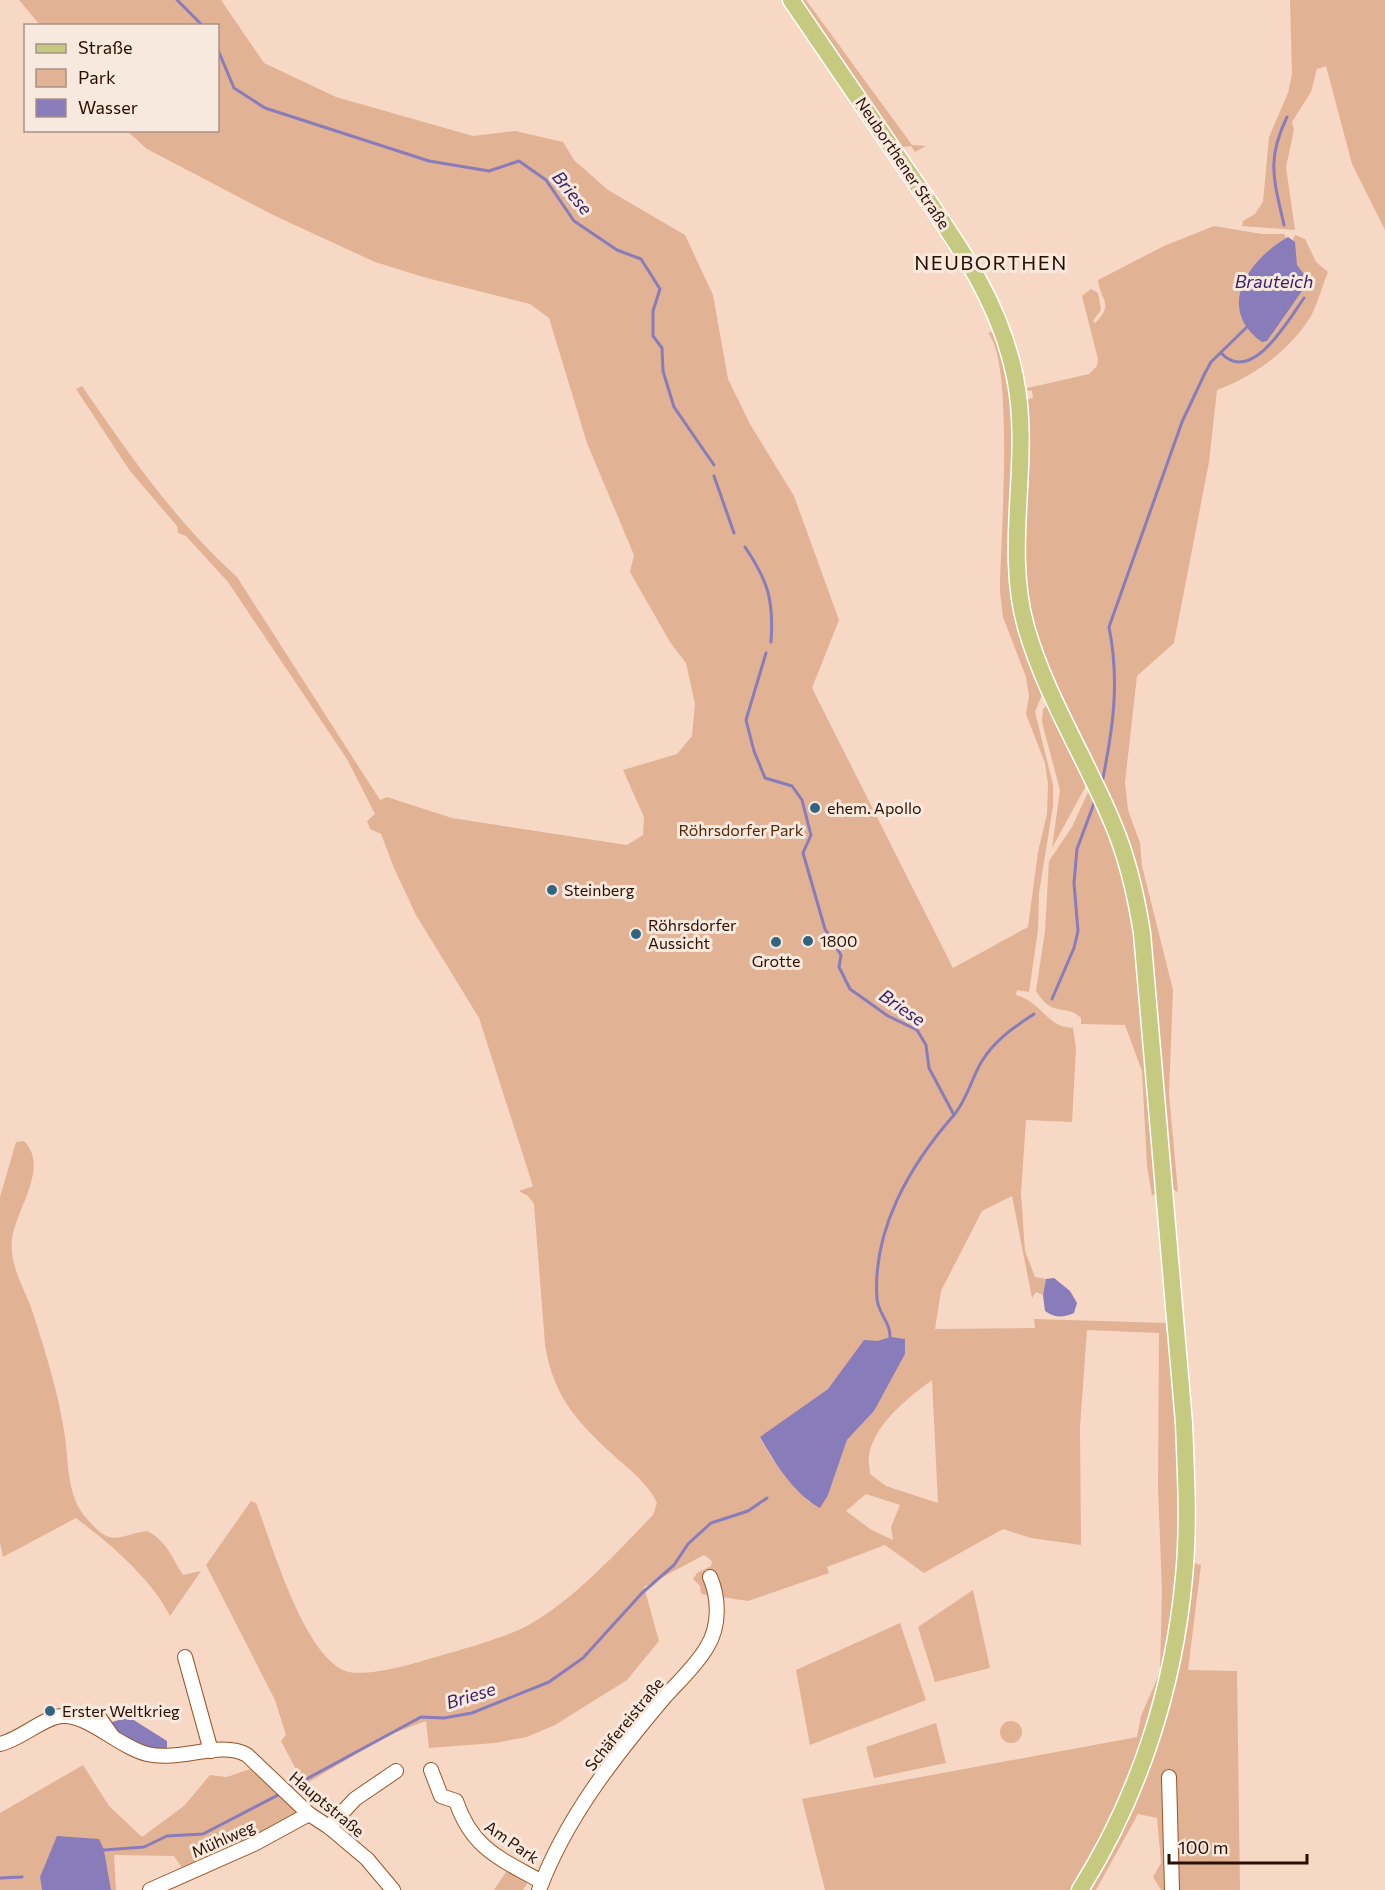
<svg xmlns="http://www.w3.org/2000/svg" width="1385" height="1890" viewBox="0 0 1385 1890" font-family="Commissioner,sans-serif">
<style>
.green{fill:#e2b295;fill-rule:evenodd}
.water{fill:#897cba}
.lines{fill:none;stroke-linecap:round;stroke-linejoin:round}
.stream{stroke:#897cba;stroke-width:3}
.minor-casing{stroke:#975525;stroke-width:16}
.major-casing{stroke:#fff;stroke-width:19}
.minor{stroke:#fff;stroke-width:14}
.major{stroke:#c5ca80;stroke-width:16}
.poi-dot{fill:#2f6581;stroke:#f8e9df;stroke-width:2}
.labels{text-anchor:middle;stroke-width:6;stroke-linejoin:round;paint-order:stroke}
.street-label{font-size:16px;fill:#2a0f00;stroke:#f8e9df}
.poi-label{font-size:16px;fill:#2a0f00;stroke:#f8e9df;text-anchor:start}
.park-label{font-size:16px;fill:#522a0b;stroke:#f8e9df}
.water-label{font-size:18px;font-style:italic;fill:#371f69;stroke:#f8e9df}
.quarter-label{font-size:20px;letter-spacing:1.5px;fill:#2a0f00;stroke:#f8e9df}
</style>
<rect width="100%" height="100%" fill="#f7d8c5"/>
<g class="green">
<path d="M19,0H221L264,63L336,97L473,136L515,131L563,142L574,160L608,190L685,235L713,295L728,379L750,424L794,496L839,620L812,688L953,968L1028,927L1038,852L1047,814L1048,784L1045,763L1026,714L1029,696L1026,677L1003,617L1000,592C1000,544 1015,363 988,333L997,331L1015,407L1011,509L1044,690L1035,712L1053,785V806L1039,893L1038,930L1029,992L1017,990L1016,995C1042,1002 1046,1027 1073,1028L1076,1048L1072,1122L1026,1120L1021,1193L1025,1251L1035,1277L1046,1279L1043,1295L1036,1292L1032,1298L1012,1196L982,1211L941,1291L935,1329L1035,1328L1034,1319L1166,1323V1331H1172L1179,1417L1182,1560L1201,1565L1188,1670L1237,1671L1240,1890H1161L1153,1877L1161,1863L1157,1818L1138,1814L1096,1890H825L802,1799L1137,1737L1141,1716L1160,1672L1162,1591L1158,1487L1159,1333L1087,1330L1080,1427L1081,1545L1031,1538L1003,1529L924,1573L885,1545L827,1567L829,1573L748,1601L701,1594L700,1586L693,1579L697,1573L711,1566L712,1561L704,1555L644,1587L659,1641L627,1680L555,1725L527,1737L495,1743L429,1748L426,1721L386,1736L304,1785L281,1741L286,1735L275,1700L206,1565L251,1501L256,1503C272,1544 302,1650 343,1670C359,1678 401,1667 419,1662C449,1653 500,1640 527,1626C575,1599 615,1554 653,1515L657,1503C649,1486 635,1474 621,1462C581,1426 553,1399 545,1344L534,1204L528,1196L519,1191L533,1186L479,1018L416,915L394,868L381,834L370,829L367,821L375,814L347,759L228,582L186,536L178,533L177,526L130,471L76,389L82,386C129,454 175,521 237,577L380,800L387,797L452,818L627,845L643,835L644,817L623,770L677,754L692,736L695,704L686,663L670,642L630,572L634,555L587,443L549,318L530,304L427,278L375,262L273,215L147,149L127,131L218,130V26L40,25ZM891,1337L874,1411L847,1440L828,1495L809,1502L773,1460L760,1438L828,1389L877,1341ZM932,1380L938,1503L886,1486L870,1474C870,1469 868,1461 869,1455C875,1423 908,1398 932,1380ZM866,1494L900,1505L891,1527L893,1540L870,1529L846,1511Z"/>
<polygon points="797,0 806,0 912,145 926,146 915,152 911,146 898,148"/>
<polygon points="1290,0 1385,0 1385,230 1352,164 1326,66 1317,69 1311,92 1292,122 1294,130 1286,167 1295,230 1242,226 1243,221 1255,214 1263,202 1269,137 1288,93 1292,74"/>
<path d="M1214,226L1262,234H1284L1286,238C1247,264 1222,298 1258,338L1309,282L1297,265L1293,239L1295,235L1305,239L1316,262L1328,272C1322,286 1318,303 1311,316C1289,351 1255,376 1217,390L1209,462L1174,643L1137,676L1125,782L1128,810L1140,843L1142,866L1173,990L1169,1094L1178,1192L1172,1189L1147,932L1074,724L1039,648L1024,585V400L1033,398L1032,391L1023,389L1089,374L1097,366L1098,359L1082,296L1091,289L1098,293L1101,310L1093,321L1095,323C1115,304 1100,300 1098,280L1164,246Z"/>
<polygon points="1049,703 1087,784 1052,848 1060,790 1042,722 1043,709"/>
<path d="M1089,790L1107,828L1132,902L1159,1189L1152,1196L1147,1166L1142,1071L1125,1025L1081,1024V1018C1066,1003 1053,1019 1036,991L1045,931L1049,861L1072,827Z"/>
<path d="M24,1141C50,1167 16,1209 12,1239C9,1266 25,1289 33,1313C46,1354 59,1395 65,1437C69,1466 67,1497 87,1519C112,1548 116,1536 147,1531C167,1541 172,1558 183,1575L201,1571L170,1616C151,1578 109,1543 76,1518L3,1557L0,1543V1197L16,1142Z"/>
<polygon points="973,1590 990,1668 935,1682 918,1627"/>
<polygon points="900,1623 926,1700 810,1745 796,1670"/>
<circle cx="1011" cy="1732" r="11"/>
<polygon points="936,1723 946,1763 874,1778 866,1747"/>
<polygon points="83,1765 109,1806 142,1837 184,1806 210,1775 227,1777 250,1769 297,1812 297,1817 184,1871 174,1856 114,1855 116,1890 111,1890 104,1850 40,1877 42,1890 0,1890 0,1813"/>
<polygon points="508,1869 528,1882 523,1890 494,1890"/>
</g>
<g class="water">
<path d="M1288,237L1295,242L1297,265L1309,281L1267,341L1262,342C1214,308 1250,258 1288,237Z"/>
<path d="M1054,1278L1070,1291L1077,1303L1074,1313C1063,1318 1055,1318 1045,1311L1043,1295L1046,1279Z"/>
<path d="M891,1337L905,1339V1354L874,1411L847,1440L828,1495L820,1508C793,1493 775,1463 760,1437L828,1389L864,1340L877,1341Z"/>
<path d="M109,1717L112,1722L129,1717L167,1741V1748C157,1754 129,1745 121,1738C115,1734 110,1725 106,1719Z"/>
<polygon points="57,1836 99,1839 104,1850 111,1890 42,1890 40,1877"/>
</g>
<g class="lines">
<g class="stream">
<polyline points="177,0 203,26"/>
<polyline points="218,50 234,88 265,108 429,161 489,171 519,161 546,180 574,221 617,250 641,259 660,289 653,311 653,336 662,348 663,371 674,407 714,465"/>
<path d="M1284,225C1274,180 1266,160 1287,117"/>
<path d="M1221,353C1252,386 1289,319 1304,298"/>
<polyline points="714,476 734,533"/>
<path d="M745,547C768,581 774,600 771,642"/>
<path d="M766,653L746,720L754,751L765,778L792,786L802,800L811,835L803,853L825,929L841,955L839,967L850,989L888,1016L917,1030L926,1045L929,1068L954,1115C910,1165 872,1230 877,1299C878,1313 891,1323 890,1338"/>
<path d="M1102,783C1113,729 1120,682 1109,627L1182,422L1205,373L1211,362L1250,324"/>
<polyline points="1052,999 1074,948 1078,931 1074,883 1077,849 1096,798"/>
<path d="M954,1115C968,1098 971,1079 982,1061C994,1041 1014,1027 1034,1014"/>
<polyline points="288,1789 421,1717 444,1718 472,1713 549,1682 583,1658 642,1593 674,1565 688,1544 711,1523 748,1511 767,1498"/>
<polyline points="104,1850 144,1847 167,1836 203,1834 282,1793"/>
<polyline points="0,1878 22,1877"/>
</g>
<defs>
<g id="minor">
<polyline points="185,1657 211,1751"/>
<polyline points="92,1718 98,1716 113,1737"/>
<path d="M0,1744C20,1740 45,1716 63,1716C89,1715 119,1747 147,1754C181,1762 220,1740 247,1755L309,1814L329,1827L367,1859L393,1890"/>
<path d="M431,1770L441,1796L456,1801C472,1849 501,1859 542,1882"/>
<polyline points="1169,1777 1172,1890"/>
<polyline points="329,1827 355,1799 396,1771"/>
<polyline points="150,1890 254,1844 309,1814"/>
<path d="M539,1890C566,1818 614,1757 663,1699C678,1682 696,1666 707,1647C720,1626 719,1598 710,1577"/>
</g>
<path id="major" d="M791,0C830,57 868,113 907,170C952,236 999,297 1015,377C1032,460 1003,545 1026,627C1046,697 1086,758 1113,824C1128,859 1136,895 1142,933L1184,1423C1186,1474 1189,1526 1184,1577C1174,1688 1139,1796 1080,1890"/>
</defs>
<use href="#minor" class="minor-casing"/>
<use href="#major" class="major-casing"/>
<use href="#minor" class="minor"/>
<use href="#major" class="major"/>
</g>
<g class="poi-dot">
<circle cx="815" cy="808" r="6"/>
<circle cx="552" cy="890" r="6"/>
<circle cx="636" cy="934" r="6"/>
<circle cx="808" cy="941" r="6"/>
<circle cx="776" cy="942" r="6"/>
<circle cx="50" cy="1711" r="6"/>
</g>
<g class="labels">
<g class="street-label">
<text transform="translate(903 163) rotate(56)" y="6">Neuborthener Straße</text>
<text transform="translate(624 1724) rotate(-51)" y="6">Schäfereistraße</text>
<text transform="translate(327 1804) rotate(40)" y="6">Hauptstraße</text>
<text transform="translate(223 1839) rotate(-24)" y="6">Mühlweg</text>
<text transform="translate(512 1842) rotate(35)" y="6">Am Park</text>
</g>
<g class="poi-label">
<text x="827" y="814">ehem. Apollo</text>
<text x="564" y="896">Steinberg</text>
<text x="648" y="931">Röhrsdorfer<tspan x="648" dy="18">Aussicht</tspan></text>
<text x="820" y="947">1800</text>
<text x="776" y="967" text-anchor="middle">Grotte</text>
<text x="62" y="1717">Erster Weltkrieg</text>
</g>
<g class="park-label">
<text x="741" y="836">Röhrsdorfer Park</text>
</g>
<g class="water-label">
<text transform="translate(572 193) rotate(50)" y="6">Briese</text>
<text x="1274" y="288">Brauteich</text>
<text transform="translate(902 1008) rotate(34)" y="6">Briese</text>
<text transform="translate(471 1696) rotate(-17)" y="6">Briese</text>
</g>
<g class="quarter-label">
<text x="991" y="270">NEUBORTHEN</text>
</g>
</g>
<rect x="24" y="24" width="195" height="108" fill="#f8e9df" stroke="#a69286" stroke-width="1.5"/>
<rect x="36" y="44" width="30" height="9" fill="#c5ca80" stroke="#a69286" stroke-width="1.5"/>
<text x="78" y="54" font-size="18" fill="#2a0f00">Straße</text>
<rect x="36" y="69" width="30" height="18" fill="#e2b295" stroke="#a69286" stroke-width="1.5"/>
<text x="78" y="84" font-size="18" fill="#2a0f00">Park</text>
<rect x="36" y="99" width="30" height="18" fill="#897cba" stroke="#a69286" stroke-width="1.5"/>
<text x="78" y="114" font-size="18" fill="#2a0f00">Wasser</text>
<path d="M1169 1854v9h138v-9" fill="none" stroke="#2a0f00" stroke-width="3"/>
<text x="1178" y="1854" font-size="18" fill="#2a0f00" stroke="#f8e9df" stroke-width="4.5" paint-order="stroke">100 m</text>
</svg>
